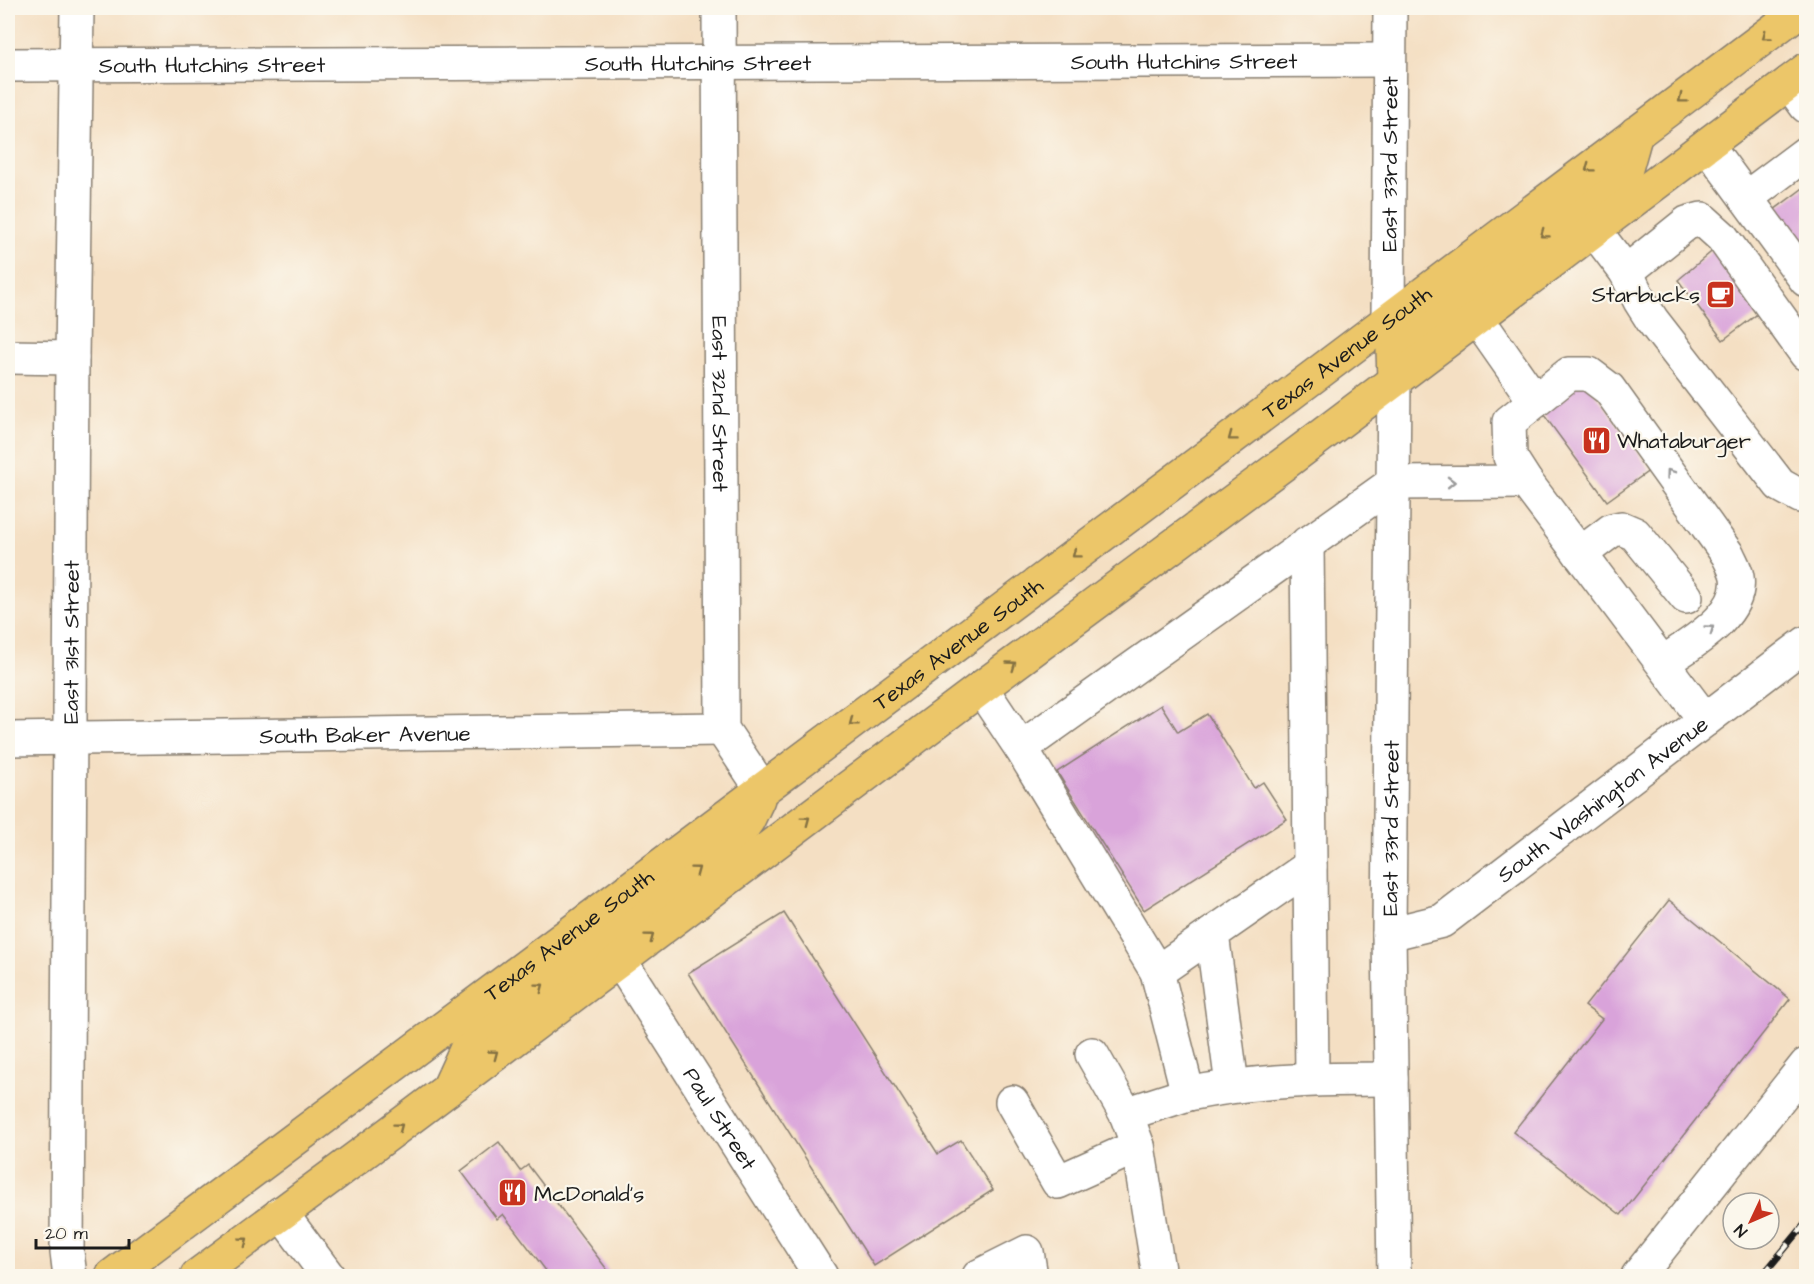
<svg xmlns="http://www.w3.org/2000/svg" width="1814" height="1284" viewBox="0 0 1814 1284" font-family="'Architects Daughter',sans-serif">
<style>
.building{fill:#d9a3da}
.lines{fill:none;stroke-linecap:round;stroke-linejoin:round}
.minor-casing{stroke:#887e70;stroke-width:36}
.major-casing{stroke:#887e70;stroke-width:36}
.minor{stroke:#fff;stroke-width:33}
.major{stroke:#ecc669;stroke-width:33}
.rail-casing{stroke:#1c1c1c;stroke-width:7}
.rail{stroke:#fbf7ec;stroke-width:4.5;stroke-dasharray:14;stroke-linecap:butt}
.oneway{stroke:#847142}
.oneway2{stroke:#999}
.labels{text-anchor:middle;stroke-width:4.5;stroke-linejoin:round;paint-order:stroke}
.street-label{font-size:22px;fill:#1c1c1c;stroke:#fbf7ec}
.poi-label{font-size:22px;fill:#1c1c1c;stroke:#fbf7ec;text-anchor:start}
</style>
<rect width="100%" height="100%" fill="#fbf7ec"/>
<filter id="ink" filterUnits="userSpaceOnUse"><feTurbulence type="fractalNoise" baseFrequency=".0167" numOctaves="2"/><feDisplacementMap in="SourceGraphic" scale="12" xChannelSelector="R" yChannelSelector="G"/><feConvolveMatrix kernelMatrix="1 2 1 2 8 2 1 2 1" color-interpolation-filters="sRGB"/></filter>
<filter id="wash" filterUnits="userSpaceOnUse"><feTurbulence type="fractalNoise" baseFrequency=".008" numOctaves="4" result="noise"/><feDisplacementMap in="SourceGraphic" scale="24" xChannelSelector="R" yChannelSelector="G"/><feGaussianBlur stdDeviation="1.35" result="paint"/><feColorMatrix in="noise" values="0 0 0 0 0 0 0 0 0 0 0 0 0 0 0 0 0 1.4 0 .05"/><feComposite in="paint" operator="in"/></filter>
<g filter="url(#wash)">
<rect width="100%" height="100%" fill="#f4dfc3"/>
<g id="blocks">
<g class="building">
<polygon points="1806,186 1806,253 1774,210"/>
<polygon points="1716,248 1764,309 1723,340 1678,280"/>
<polygon points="1585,379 1650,470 1607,501 1541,411"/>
<polygon points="1161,705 1178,732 1207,714 1254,788 1263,782 1287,819 1144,910 1057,772"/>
<polygon points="1669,900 1790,999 1621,1215 1513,1132 1602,1019 1585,1006"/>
<polygon points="784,913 938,1154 961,1140 993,1190 874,1266 688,973"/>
<polygon points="499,1142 520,1171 528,1165 612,1276 550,1276 503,1214 497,1219 461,1171"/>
</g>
</g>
</g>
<g filter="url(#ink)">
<use href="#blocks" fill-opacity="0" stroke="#887e70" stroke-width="1.5"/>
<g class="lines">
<defs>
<g id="minor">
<path id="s1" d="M719,8L722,729L762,789"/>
<path id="s2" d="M8,65L1389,60"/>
<polyline points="1789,83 1806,106"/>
<polyline points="1707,145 1806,280"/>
<polyline points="1746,198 1806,153"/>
<polyline points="1594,230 1626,272 1687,223 1702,219 1722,237 1806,354"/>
<polyline points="1626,272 1640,301 1652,320 1780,485 1800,496 1806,497"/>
<path id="s3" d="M1388,318L1390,8"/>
<polyline points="1477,318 1535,401"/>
<polyline points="8,357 72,358"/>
<polyline points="1307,543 1312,1079"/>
<polyline points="1580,554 1612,530 1621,528 1635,534 1686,597"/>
<path d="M1663,663C1689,644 1743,616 1737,577C1736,570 1731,562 1728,555L1609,389L1589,374H1569L1509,422L1510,457L1526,482L1705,720"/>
<path d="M981,688L1021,748L1157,972L1188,1094C1257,1080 1320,1079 1391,1079"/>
<path id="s4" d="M8,739L722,729"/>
<polyline points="1021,748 1393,483 1526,482"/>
<path id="s5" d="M1389,934L1442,921L1806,643"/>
<path id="s6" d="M619,959L821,1276"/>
<polyline points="1157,972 1212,934"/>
<polyline points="1092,1054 1126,1114"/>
<polyline points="1232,1085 1212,934 1310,866"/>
<polyline points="1012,1102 1058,1182 1138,1146"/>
<polyline points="281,1213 328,1276"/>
<path id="s7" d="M70,1276L67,1252L72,358L77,8"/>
<polyline points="979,1276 1027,1252 1031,1276"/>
<polyline points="1159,1276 1138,1146 1126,1114 1188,1094"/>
<path id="s8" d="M1394,1276L1389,934L1394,380"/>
<polyline points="1638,1276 1806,1065"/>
</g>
<g id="major">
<polyline points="1394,380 1393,349 1625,172 1636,133"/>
<polyline points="450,1085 471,1039 731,844 748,820 758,799"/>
<path id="s9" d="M112,1276L1172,483L1803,8"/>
<polyline points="197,1276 378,1142 981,688 1289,460 1806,70"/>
</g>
</defs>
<use href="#minor" class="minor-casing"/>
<use href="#major" class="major-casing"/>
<use href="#minor" class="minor"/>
<use href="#major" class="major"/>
<defs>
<polyline id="rail" points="1762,1276 1806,1223"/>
</defs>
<use href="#rail" class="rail-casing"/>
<use href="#rail" class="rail"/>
</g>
<defs><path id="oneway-chevron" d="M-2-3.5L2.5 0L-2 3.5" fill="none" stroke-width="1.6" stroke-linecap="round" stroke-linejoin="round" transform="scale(1.5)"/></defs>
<g class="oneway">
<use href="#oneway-chevron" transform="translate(1766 36) rotate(143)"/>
<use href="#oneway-chevron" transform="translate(1682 99) rotate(143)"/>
<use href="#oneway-chevron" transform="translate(1589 168) rotate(143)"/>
<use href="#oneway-chevron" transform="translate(1544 234) rotate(143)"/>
<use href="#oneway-chevron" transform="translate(1232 437) rotate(143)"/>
<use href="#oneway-chevron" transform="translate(1076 554) rotate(143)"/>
<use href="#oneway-chevron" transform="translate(1012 665) rotate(-36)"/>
<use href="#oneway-chevron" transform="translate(853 722) rotate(143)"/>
<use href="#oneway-chevron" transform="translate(806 820) rotate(-37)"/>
<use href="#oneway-chevron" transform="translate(696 870) rotate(-37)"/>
<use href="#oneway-chevron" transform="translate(650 937) rotate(-37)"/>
<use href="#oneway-chevron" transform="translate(540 987) rotate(-37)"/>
<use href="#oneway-chevron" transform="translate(494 1054) rotate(-37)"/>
<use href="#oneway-chevron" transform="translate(399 1127) rotate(-37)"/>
<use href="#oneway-chevron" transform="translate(244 1241) rotate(-37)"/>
</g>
<g class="oneway2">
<use href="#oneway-chevron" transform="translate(1670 473) rotate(-126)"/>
<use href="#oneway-chevron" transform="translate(1451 482) rotate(-1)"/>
<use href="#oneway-chevron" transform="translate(1710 629) rotate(-36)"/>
</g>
</g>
<defs>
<symbol id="cafe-square" viewBox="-11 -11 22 22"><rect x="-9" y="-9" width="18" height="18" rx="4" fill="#c8321e" stroke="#fbf7ec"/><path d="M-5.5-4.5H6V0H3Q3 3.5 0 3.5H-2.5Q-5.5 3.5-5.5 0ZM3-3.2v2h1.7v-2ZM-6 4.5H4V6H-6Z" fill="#fff"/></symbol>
<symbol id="restaurant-square" viewBox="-11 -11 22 22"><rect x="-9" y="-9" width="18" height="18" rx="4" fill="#c8321e" stroke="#fbf7ec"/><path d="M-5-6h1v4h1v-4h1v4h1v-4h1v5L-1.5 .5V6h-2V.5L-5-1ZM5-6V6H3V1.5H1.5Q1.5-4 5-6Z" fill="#fff"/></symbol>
</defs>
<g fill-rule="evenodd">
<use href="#cafe-square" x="1704" y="278" width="33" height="33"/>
<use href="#restaurant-square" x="1580" y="424" width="33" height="33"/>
<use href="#restaurant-square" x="496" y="1176" width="33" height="33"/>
</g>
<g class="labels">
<g class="street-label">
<text dy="8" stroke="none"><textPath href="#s2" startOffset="1176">South Hutchins Street</textPath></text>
<text dy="8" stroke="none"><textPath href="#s2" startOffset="690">South Hutchins Street</textPath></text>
<text dy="8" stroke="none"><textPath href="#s2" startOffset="204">South Hutchins Street</textPath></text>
<text dy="8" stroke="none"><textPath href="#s3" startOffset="154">East 33rd Street</textPath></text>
<text dy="8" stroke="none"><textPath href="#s9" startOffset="1542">Texas Avenue South</textPath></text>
<text dy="8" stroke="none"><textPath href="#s1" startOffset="396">East 32nd Street</textPath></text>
<text dy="8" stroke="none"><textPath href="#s7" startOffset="634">East 31st Street</textPath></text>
<text dy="8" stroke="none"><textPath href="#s9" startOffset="1056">Texas Avenue South</textPath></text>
<text dy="8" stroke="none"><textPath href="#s4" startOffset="357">South Baker Avenue</textPath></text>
<text dy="8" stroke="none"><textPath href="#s5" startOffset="256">South Washington Avenue</textPath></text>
<text dy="8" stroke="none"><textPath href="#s8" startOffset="448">East 33rd Street</textPath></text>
<text dy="8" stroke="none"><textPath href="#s9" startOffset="570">Texas Avenue South</textPath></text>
<text dy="8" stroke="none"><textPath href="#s6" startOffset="189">Paul Street</textPath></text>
</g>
<g class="poi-label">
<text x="1700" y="302" text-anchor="end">Starbucks</text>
<text x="1617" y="448">Whataburger</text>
<text x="534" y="1201">McDonald's</text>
</g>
</g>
<rect width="1814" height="1284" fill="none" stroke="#fbf7ec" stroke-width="30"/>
<g transform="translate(1751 1221) rotate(226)"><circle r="28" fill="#fbf7ec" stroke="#a29f99" stroke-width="1.5"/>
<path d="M0-4.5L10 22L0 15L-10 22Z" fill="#c8321e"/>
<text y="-9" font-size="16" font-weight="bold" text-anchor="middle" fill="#1c1c1c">N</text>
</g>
<path d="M36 1239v9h93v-9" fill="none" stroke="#1c1c1c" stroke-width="3"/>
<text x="45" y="1239" font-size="18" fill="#1c1c1c" stroke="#fbf7ec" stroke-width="4.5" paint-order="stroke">20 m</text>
</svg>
